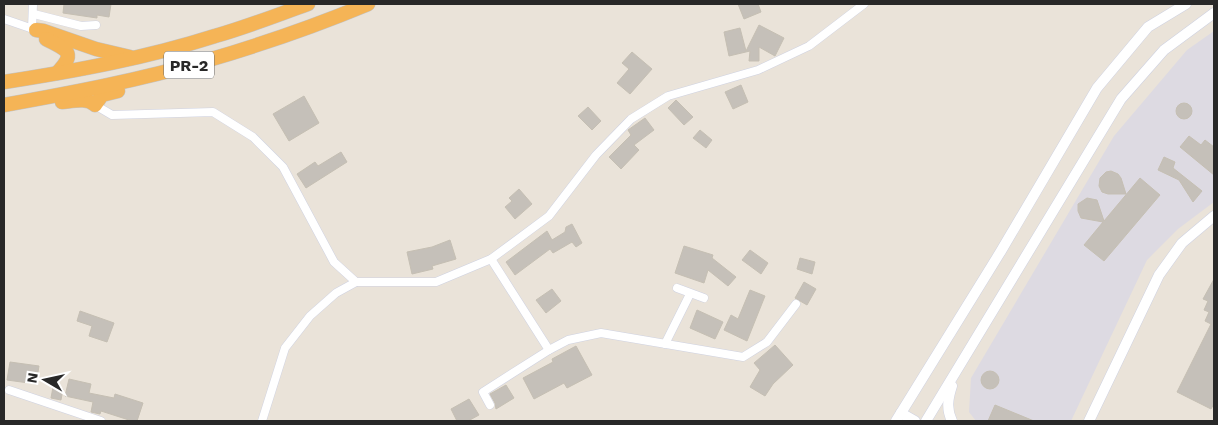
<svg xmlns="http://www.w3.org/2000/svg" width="1218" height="425" viewBox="0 0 1218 425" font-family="'Work Sans',sans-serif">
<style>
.industrial{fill:#dddae2}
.building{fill:#c5c0b9;stroke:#c5bfb3}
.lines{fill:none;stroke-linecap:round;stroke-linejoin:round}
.minor-casing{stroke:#cfd2e1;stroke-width:9}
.tertiary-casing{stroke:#cfd2e1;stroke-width:11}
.trunk-casing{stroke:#c3c3c3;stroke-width:15}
.minor{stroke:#fff;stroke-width:8}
.tertiary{stroke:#fff;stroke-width:10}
.trunk{stroke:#f5b456;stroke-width:14}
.labels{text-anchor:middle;stroke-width:4;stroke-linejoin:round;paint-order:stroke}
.shield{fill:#fff;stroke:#686868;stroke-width:1}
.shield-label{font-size:16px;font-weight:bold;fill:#282828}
</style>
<rect width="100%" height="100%" fill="#eae3d9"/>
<polygon class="industrial" points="1214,31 1214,202 1178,229 1147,260 1071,421 976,421 969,412 971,378 1114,136 1187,50"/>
<g class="building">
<polygon points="64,4 111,4 109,17 97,15 97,18 63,13"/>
<polygon points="738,4 758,4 761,12 744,19"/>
<polygon points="759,25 784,38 775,56 759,47 759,61 749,61 750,51 729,56 724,32 740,28 746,51"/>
<polygon points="632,52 652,69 630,94 617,83 629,69 622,63"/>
<polygon points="741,85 748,102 733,109 725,92"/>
<polygon points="304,96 319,123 289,141 273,114"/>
<polygon points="676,100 693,117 684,125 668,108"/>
<circle cx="1184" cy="111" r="8"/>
<polygon points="588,107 601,121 592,130 578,116"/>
<polygon points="645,118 654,130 634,145 639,150 621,169 609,157 631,135 628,130"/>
<polygon points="700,130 712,140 706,148 693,138"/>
<polygon points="1189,136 1201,145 1205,140 1214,147 1214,175 1180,147"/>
<polygon points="341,152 347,162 306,188 297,174 315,162 318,166"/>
<polygon points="1164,157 1175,162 1173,168 1202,191 1193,202 1179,180 1158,170"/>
<polygon points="1111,171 1118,174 1121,178 1126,194 1108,194 1102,192 1099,186 1100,178 1106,172"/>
<polygon points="1140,178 1160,195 1104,261 1084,245 1103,222 1081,218 1078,211 1078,204 1087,198 1097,200 1104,221"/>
<polygon points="519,189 532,204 515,219 505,207 512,201 509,198"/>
<polygon points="572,224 582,243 576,247 572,242 553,253 550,249 515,275 506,262 547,231 552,240 565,232 566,227"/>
<polygon points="450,240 456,259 432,266 433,269 412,274 407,252 432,247"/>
<polygon points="684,246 713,255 712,258 736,277 728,286 708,270 704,283 675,273"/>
<polygon points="750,250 768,263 761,274 742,260"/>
<polygon points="800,258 815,262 812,274 797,269"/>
<polygon points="1214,279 1214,404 1211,409 1177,392 1211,324 1205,321 1209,312 1204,310 1208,301 1203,299"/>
<polygon points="804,282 816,289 807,305 795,298"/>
<polygon points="552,289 561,301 546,313 536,300"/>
<polygon points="750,290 765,296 747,341 724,330 731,315 738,319"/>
<polygon points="697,310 723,322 715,339 690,328"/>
<polygon points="80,311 114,323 107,342 89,336 92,326 77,321"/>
<polygon points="775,345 793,365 773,384 765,396 750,387 760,370 754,363"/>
<polygon points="576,346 592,375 567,388 564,383 534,399 523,378 553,362 552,359"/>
<polygon points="10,362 39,366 36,384 7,380"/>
<circle cx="990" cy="380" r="9"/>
<polygon points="69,379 91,384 89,393 114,398 115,394 143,403 137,421 132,421 101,411 100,414 91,412 93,402 65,396"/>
<polygon points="506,385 514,398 496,409 495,403 490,394"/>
<polygon points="53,387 63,389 61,400 51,398"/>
<polygon points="469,399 479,415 468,421 457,421 451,409"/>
<polygon points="995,405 1034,421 988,421"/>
</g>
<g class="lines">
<defs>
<g id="minor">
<polyline points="34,14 81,26 96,25"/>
<polyline points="4,19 36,30"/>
<polyline points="32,29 33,4"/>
<polyline points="95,105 112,115 213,112 253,137 283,167 334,262 356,282 436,282 491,259 549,216 596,155 631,119 668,96 758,70 809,46 864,4"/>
<polyline points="491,259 549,350"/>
<polyline points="677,288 704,298"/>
<polyline points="665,344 690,294"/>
<polyline points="9,390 101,421"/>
<polyline points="490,405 483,392 549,350 568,340 601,333 743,357 767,342 796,304"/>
<polyline points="262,421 285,348 310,316 336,293 356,282"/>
</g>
<g id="tertiary">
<polyline points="901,413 915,421"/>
<polyline points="896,421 1001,251 1097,88 1148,27 1186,4"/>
<polyline points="926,421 1121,99 1164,50 1214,13"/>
<path d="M952,421C946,409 948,398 952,386"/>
<polyline points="1089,421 1159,275 1182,243 1214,216"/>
</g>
<g id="trunk">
<polyline points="36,30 44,31 96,49 130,57"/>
<path d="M46,39C67,50 77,52 57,73"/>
<path d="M4,82C75,71 146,58 215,36C247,27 277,15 308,4"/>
<path d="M62,102C73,101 87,97 95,105L102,95L118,91"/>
<path d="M4,105C71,93 140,80 205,61C260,45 315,26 368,4"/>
</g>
</defs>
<use href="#minor" class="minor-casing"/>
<use href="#tertiary" class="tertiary-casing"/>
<use href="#trunk" class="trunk-casing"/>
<use href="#minor" class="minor"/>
<use href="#tertiary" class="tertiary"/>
<use href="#trunk" class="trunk"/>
</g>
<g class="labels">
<rect class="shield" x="164" y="51.5" width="50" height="27" rx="4"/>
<g class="shield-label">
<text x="189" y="71">PR-2</text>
</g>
</g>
<rect width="1218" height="425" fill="none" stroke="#282828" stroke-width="10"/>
<g transform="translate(45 380) rotate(279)" stroke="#ffffff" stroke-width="4" paint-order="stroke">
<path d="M0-4L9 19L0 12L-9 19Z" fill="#282828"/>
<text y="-8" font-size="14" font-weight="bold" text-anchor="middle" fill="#282828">N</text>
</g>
</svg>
